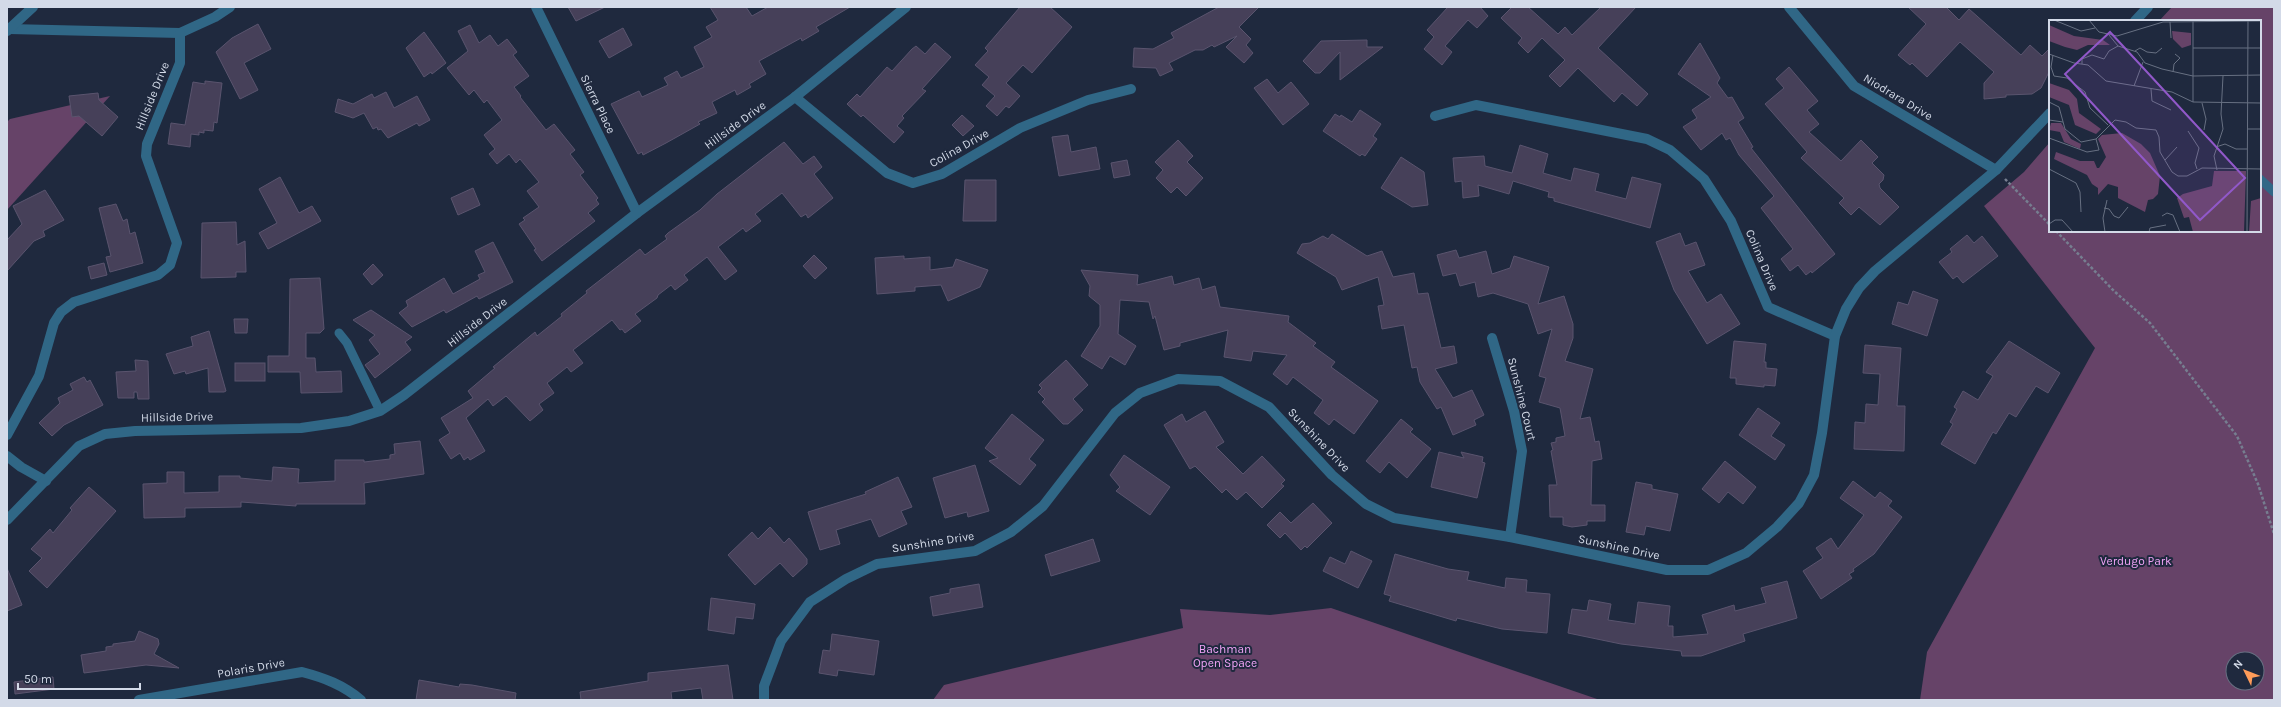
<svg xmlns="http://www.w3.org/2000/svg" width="2281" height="707" viewBox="0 0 2281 707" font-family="Karla,sans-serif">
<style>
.green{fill:#664368;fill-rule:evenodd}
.building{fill:#464059;stroke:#5a546e}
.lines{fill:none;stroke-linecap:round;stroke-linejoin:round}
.path{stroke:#767e90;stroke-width:2.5;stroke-dasharray:3 2;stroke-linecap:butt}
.service{stroke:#306786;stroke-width:9}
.minor{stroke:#306786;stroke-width:10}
.labels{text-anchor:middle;stroke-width:4;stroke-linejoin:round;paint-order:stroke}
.street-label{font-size:12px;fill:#d3dae8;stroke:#1f293e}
.park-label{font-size:12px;fill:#f0a3f6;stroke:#1f293e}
.inset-road{fill:none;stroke:#677082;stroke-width:1}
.view{fill:#9158c9;fill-opacity:0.15;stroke:#9158c9;stroke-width:2}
.inset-edge{fill:none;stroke:#d3dae8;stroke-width:2}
</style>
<rect width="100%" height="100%" fill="#1f293e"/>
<g class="green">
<path d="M2172,7H2274V700H1920L1927,652L2095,348L1984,206L2024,172L2050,142V231H2260V21H2159ZM2233,659H2257V683H2233Z"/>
<polygon points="110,96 7,210 7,122 10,119"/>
<polygon points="1331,608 1600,700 933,700 944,685 1183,628 1180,609 1270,615"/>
</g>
<g class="building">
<polygon points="568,7 605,7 576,21"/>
<polygon points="710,7 746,7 752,16 768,7 850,7 816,27 819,31 802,41 801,38 759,61 766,74 749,84 751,87 737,95 735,90 712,102 717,113 698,122 700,124 666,143 643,155 642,152 638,154 611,104 639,91 642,97 668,85 664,78 677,71 681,78 704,67 694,47 712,37 706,27 718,20"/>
<polygon points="1020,7 1050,7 1072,27 1032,73 1023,65 1006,83 1020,96 1009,108 1006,106 997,116 986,106 995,96 982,85 989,77 975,65 988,51 985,48"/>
<polygon points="1219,7 1259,7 1239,27 1251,39 1246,45 1253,53 1244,63 1226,47 1237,36 1214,47 1212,45 1203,50 1195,50 1169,63 1173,70 1160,76 1156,68 1133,67 1134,48 1153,49 1174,38 1171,33"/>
<polygon points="1448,7 1480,7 1488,16 1477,28 1468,20 1445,46 1452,52 1442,65 1424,49 1434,37 1427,30"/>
<polygon points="1512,7 1528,7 1558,34 1565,27 1572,35 1601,7 1636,7 1598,48 1648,94 1637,106 1622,93 1614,102 1578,68 1560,87 1549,76 1565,60 1542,38 1528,53 1518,43 1522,38 1501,18"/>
<polygon points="1908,7 1946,7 1959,20 1969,9 2021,55 2030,45 2042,56 2050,48 2050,70 2041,88 2032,94 2006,95 2006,97 1984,99 1984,83 1994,72 1960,42 1927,77 1912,63 1910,65 1898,55 1926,24"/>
<polygon points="258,24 271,49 244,63 258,90 240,99 216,52 232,38"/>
<polygon points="470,25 479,43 490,35 498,46 507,39 517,52 513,55 529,76 514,87 521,96 520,97 546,130 554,124 575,150 570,154 584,172 580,175 598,198 596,200 599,204 588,213 595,221 542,261 534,250 536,249 519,224 525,220 523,218 539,207 527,191 539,182 520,159 516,163 509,154 497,164 489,154 495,149 484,135 502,120 487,100 484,103 474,90 469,95 447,68 468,51 458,31"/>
<polygon points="623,28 632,45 609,58 599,41"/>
<polygon points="424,32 446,63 432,74 431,72 424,77 406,48"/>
<polygon points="1367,40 1367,47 1383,47 1340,80 1340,52 1320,73 1315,73 1303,61 1321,41"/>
<polygon points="935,43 951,57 922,89 926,91 902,116 904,118 897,126 904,132 894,143 863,115 861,117 847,104 857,94 860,97 887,67 892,71 912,49 916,46 925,54"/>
<polygon points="1700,43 1720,78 1717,83 1728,98 1732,97 1744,118 1738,122 1753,147 1751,148 1835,254 1812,273 1811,271 1806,275 1798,265 1790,271 1781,259 1793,249 1761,208 1774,196 1739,155 1730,138 1726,140 1722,133 1701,150 1683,127 1697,118 1692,110 1711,97 1678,74"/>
<polygon points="1789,67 1818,101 1807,110 1819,124 1809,132 1841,161 1861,140 1878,157 1872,163 1884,175 1883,180 1879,184 1880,188 1899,207 1880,225 1859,207 1851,215 1839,203 1844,198 1801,158 1807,152 1765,104 1784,88 1776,79"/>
<polygon points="1267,79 1278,93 1291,82 1309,104 1283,125 1254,88"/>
<polygon points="205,81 222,83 217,123 214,122 213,131 204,130 204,133 199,132 199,135 191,134 190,147 168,144 171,123 185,125 193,82 205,84"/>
<polygon points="386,92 394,108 417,96 430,120 419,126 417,123 388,138 381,129 378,130 377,127 373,129 364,113 353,118 335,112 338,99 353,104 372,94 374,98"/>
<polygon points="98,93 99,100 118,117 102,136 79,116 72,117 69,96"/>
<polygon points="1360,110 1381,124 1373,136 1377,139 1365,156 1362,154 1360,156 1323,131 1335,114 1340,117 1341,115 1352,122"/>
<polygon points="962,115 974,126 963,136 952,125"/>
<polygon points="1068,135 1071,152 1096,147 1100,169 1059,176 1052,137"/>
<polygon points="1178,140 1193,156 1187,162 1203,178 1186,196 1177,187 1171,193 1156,178 1163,170 1155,162"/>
<polygon points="784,142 803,164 814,156 822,167 814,174 833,198 808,218 806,214 801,217 782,193 755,214 761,221 746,232 743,228 718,247 737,271 725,280 707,257 684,275 688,280 675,290 671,285 658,295 657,298 635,314 641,321 625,333 622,329 620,330 612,320 573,350 583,363 571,372 567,367 547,383 554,393 539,404 543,410 530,421 506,396 493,406 488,399 466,418 485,451 470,460 468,457 464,460 460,453 451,459 439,440 450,433 441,418 473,398 468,391 495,368 493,367 535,332 537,336 562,316 561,314 587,293 586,291 640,249 645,255 667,239 665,236 668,233 700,210 717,194"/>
<polygon points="1520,145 1548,154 1543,173 1571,181 1574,168 1599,174 1595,191 1626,199 1632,177 1661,184 1650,228 1554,201 1554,198 1548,197 1549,192 1513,181 1509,194 1478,185 1479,196 1463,198 1462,181 1455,182 1453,158 1484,156 1485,166 1512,173"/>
<polygon points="1401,157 1424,172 1428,205 1412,207 1381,188"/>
<polygon points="1127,160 1130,175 1114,178 1111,163"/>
<polygon points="280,177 299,213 312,206 321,221 268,249 259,233 277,223 259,189"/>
<polygon points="965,180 996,180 996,221 963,221"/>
<polygon points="473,188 480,205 458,215 451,198"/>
<polygon points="45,190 64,220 43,231 45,236 34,241 7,271 7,240 22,224 13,206"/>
<polygon points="116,204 123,221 127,219 130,234 135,232 143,263 110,272 106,257 111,256 99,208"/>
<polygon points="236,222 237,245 245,241 246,272 236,272 236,277 201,278 202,223"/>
<polygon points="1680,233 1685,246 1696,242 1705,265 1688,271 1707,303 1721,294 1740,324 1707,344 1674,290 1656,242"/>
<polygon points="1332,234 1367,256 1382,251 1393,277 1414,273 1418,294 1428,293 1441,348 1454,346 1457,363 1435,369 1453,398 1472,390 1484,415 1474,420 1476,425 1453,435 1441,407 1437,409 1420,382 1417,367 1412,368 1404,325 1382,329 1378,306 1384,305 1378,277 1342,290 1336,277 1297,253 1302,244 1310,243 1323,236 1328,239"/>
<polygon points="1967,235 1974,243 1982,236 1998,256 1963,283 1957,276 1953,279 1939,262 1952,252 1950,249"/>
<polygon points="493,242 513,282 479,299 477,296 446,313 444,310 412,327 399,313 408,306 406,301 444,278 453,294 480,279 478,275 485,272 475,251"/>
<polygon points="1456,250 1459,258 1486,251 1492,274 1510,268 1514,256 1549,267 1538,304 1564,296 1573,324 1573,338 1565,361 1593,369 1580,419 1590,417 1595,442 1599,441 1602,459 1592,461 1591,505 1605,505 1605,521 1587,521 1587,525 1572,527 1563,525 1563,517 1550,517 1549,485 1557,485 1551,451 1553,450 1551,443 1556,442 1556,438 1565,436 1560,408 1539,402 1546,378 1539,376 1552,329 1538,334 1528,304 1493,293 1478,297 1475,282 1460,286 1456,273 1443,276 1437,255"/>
<polygon points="814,255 827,268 815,279 803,266"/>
<polygon points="904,256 904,259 930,257 930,270 953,267 956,259 988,270 980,287 948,301 941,285 915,287 915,291 877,294 875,258"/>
<polygon points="104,263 107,275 91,279 88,267"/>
<polygon points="373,264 383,275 372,285 363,274"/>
<polygon points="1081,270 1138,275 1137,285 1172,276 1174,285 1199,278 1202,290 1215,286 1220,307 1289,316 1288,322 1316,343 1313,346 1335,362 1331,367 1378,401 1354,434 1334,419 1329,425 1314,413 1323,400 1293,377 1287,385 1273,374 1287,355 1253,351 1251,361 1224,357 1228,330 1180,343 1180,346 1164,350 1155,316 1153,319 1149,302 1120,300 1118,334 1136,346 1125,365 1110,356 1102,369 1081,356 1100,326 1100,305 1089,296 1090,286"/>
<polygon points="320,278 324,329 320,333 306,333 306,358 315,358 316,372 341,371 342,392 301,393 300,372 268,372 268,356 289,356 290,279"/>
<polygon points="1913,291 1938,300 1927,336 1892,324 1898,302 1908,305"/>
<polygon points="371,310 412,337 405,342 411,350 375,378 365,365 380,354 369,340 375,335 353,320"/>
<polygon points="234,319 248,319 247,333 235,333"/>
<polygon points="209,331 226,391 224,392 209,392 208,368 186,374 185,371 174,374 166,354 193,346 191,337"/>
<polygon points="1734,341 1766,344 1764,362 1766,362 1766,368 1777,369 1775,386 1764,385 1764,387 1736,384 1736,378 1730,378"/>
<polygon points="2009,341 2060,373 2048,393 2036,386 2016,417 2009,413 1996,434 1993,432 1975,464 1941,444 1953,424 1950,422 1957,409 1954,407 1963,391 1978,400 1993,376 1986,372"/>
<polygon points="1865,345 1901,348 1897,406 1905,406 1904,451 1854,449 1855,422 1865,423 1866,404 1878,405 1880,374 1863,373"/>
<polygon points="135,360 148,361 149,399 138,399 137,392 134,392 134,398 118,398 116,372 136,371"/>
<polygon points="1066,360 1088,385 1073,399 1083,410 1068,424 1063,424 1042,402 1045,399 1038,392 1042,388 1039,385"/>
<rect x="235" y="363" width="30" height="18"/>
<polygon points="84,377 87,382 90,380 103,405 64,425 52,436 39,423 60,403 58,398 73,390 70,384"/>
<polygon points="1758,408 1780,423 1771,436 1785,445 1775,460 1739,435"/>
<polygon points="1205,411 1224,442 1216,447 1243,474 1262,456 1285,480 1281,484 1284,486 1262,508 1246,492 1237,500 1226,489 1222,493 1195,466 1190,469 1164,425 1182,414 1186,422"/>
<polygon points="1012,414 1044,440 1029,459 1036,465 1020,485 989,461 998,458 985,448"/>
<polygon points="1401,419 1413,429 1410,432 1431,449 1407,478 1389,462 1380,473 1366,461"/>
<polygon points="420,441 424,474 364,483 365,504 296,504 296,506 241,502 241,507 185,508 185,517 144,518 143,484 167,483 167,472 184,472 184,493 219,492 219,476 240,476 240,478 272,481 273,467 299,469 298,483 335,481 335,460 364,460 364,462 390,459 390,455 395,454 394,444"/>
<polygon points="1439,452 1464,458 1461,452 1483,457 1482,462 1485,463 1477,498 1431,487"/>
<polygon points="1124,455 1170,487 1150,515 1116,491 1120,487 1110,475"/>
<polygon points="1725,461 1756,487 1743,504 1728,492 1719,503 1702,489"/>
<polygon points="975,465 989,511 968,517 967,512 945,518 933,478"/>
<polygon points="898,477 912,507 901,511 907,524 879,537 871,519 836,530 840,544 820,550 808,512 866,494 865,492"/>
<polygon points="1853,481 1875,498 1880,492 1892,501 1888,506 1902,517 1874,554 1853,569 1854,571 1849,574 1852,578 1821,599 1803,571 1823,558 1816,548 1831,538 1838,549 1864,515 1840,498"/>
<polygon points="1636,482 1652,485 1652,489 1678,494 1670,531 1646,526 1644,535 1626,532"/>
<polygon points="89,487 116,511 47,588 29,571 42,558 31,549 50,529 53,533 72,510 70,508"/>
<polygon points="1313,503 1332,523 1307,548 1305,546 1301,550 1285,533 1280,538 1267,525 1280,512 1291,523"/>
<polygon points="770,527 784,543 789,538 807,559 807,564 793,577 780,563 755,585 728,555 752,532 758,539"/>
<polygon points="1093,539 1100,561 1051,576 1045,555"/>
<polygon points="1351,551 1372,561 1358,588 1323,571 1330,557 1345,564"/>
<polygon points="1395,554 1448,569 1469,572 1467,580 1505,588 1506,578 1527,580 1526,592 1550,594 1547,633 1502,629 1457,618 1456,621 1389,601 1391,596 1384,594"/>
<polygon points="7,568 22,605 7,611"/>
<polygon points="1787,581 1797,618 1743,634 1745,641 1701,656 1682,656 1681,651 1621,644 1568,633 1572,609 1587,611 1589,600 1611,604 1608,620 1635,624 1638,602 1670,606 1668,626 1673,626 1673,637 1708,634 1702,615 1734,605 1735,611 1766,603 1761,588"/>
<polygon points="979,584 983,607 933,616 930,597 950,593 950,589"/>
<polygon points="711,598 755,604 753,619 736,617 734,634 708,630"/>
<polygon points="139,631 158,639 159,644 154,654 179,668 146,665 84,673 81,655 106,651 106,647 113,646 113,644 135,641"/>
<polygon points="832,634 879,641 874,675 838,670 837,676 819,673 823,650 830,651"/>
<polygon points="728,665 733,700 703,700 701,688 671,692 672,700 581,700 580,692 648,681 648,673"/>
<polygon points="53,677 54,689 15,694 14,682"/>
<polygon points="419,680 459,687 460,684 472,685 516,693 515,700 416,700"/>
</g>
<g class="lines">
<g class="path">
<polyline points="2005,179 2050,225"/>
<polyline points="2056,231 2114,291 2150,323 2237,436 2258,484 2274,534"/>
</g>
<g class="service">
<polyline points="2260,179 2274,192"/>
<polyline points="339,333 347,343 380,411"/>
</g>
<g class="minor">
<polyline points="536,7 637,213"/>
<polyline points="1789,7 1854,86 1996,170"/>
<polyline points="2135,21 2148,7"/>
<polyline points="9,29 180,33 215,17 230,7"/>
<polyline points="7,31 33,7"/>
<polyline points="795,97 887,173 913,183 942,174 1020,128 1088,100 1131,89"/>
<polyline points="1435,116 1476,105 1647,139 1670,150 1704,179 1731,221 1768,307 1835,336"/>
<polyline points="1492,338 1514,411 1522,451 1510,537"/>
<polyline points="7,435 39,376 54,323 61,312 74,302 158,275 170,265 177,243 146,156 147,144 180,63 180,33"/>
<polyline points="7,456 21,467 46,481"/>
<polyline points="7,520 79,446 105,434 135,431 301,428 349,421 380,411 404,395 637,213 795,97 906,7"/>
<path d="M139,700L302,672C325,678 343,685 361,700"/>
<polyline points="764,700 764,686 781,641 810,602 846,579 877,564 975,551 1011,532 1043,506 1115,413 1140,393 1178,379 1220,381 1269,407 1332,475 1366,504 1394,518 1510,537 1667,570 1708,570 1746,553 1777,527 1799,503 1814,475 1822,433 1835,336 1846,309 1859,288 1875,271 1996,170 2050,113"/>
</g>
</g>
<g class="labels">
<g class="street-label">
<text transform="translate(152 96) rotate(-68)" y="4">Hillside Drive</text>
<text transform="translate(1898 97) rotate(31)" y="4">Niodrara Drive</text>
<text transform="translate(598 104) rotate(64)" y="4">Sierra Place</text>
<text transform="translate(735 125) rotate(-36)" y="4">Hillside Drive</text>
<text transform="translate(959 148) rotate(-29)" y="4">Colina Drive</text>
<text transform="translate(1762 260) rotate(67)" y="4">Colina Drive</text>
<text transform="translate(477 322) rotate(-38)" y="4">Hillside Drive</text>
<text transform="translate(1522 399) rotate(76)" y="4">Sunshine Court</text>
<text transform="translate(177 417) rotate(-1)" y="4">Hillside Drive</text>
<text transform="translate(1319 440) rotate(46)" y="4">Sunshine Drive</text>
<text transform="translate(933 542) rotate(-9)" y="4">Sunshine Drive</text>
<text transform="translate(1619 547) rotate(12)" y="4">Sunshine Drive</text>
<text transform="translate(251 668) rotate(-10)" y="4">Polaris Drive</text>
</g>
<g class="park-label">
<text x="2136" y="565">Verdugo Park</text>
<text x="1225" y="653">Bachman<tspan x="1225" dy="14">Open Space</tspan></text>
</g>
</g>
<g transform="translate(2049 20)">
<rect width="212" height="212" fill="#1f293e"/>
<path d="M0,5L25,16L54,20L61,25H39L28,30L16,27L0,21ZM123,11L142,13V25L133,28L124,19ZM0,63L20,70L28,79L30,93L52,109L47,114L26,105L20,85L0,77ZM2,103H12L22,119L32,124L31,129L15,122L11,112L0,110ZM73,113L92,124L101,133L111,156L109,174L104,179L99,180L96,192L69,178V167L59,164L49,175V168L43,164L38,155L5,139L7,132L31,141H45L48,148H50L57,137L49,119L53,115ZM165,151H197L195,212H144L140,197L135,198L128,178L134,174L163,166ZM212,178L211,212H200L202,181Z" fill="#664368"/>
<path class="inset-road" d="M5,0L32,11L46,8M40,0L50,12L68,16L114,2L212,1M144,1V82M121,2L122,18M60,15L69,26L88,32L96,43L113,49L144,56L212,55M144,28H212M86,31L91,28L98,32L107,33L113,28M0,34L25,43L39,45L57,61L123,72L144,82L212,83M4,35L2,47L5,56L18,58L36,72L41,88L59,105M33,44V39L43,35L55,39L60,31L69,26M124,52L125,44L131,38L126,34M85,66L94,42M102,69L103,81L122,90M0,82L10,87L16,109L32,122L47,119L66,100L77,102L87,108L107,110L110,117L111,132L123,152L129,156H138L153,148L212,149M153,83L157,99L155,110M0,100L14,102M199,109H212M139,111L150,128L146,143L148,149M0,118L38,132L50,130L47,119M167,127L176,124L187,129H198M116,140L128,127M0,149L27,163L31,172L32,192M168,150L165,136L174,109L172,94L174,56M55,188L60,189L65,196L70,198L79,187M113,196L118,193L124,195L131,212M0,204L6,200H13L24,212M56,212L54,198L58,180M100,212L101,208L117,205M198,212L199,0"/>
<path class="view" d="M61,12L196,158L151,200L16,54Z"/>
<rect width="212" height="212" class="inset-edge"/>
</g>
<rect width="2281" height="707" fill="none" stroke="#d3dae8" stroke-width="16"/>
<g transform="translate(2245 671) rotate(313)"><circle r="19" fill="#1f293e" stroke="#677082"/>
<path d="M0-3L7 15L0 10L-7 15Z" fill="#fe9b59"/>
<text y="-6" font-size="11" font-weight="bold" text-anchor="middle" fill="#d3dae8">N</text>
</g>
<path d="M18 683v6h122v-6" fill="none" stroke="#d3dae8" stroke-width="2"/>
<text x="24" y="683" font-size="12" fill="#d3dae8" stroke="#1f293e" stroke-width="3" paint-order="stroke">50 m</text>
</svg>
